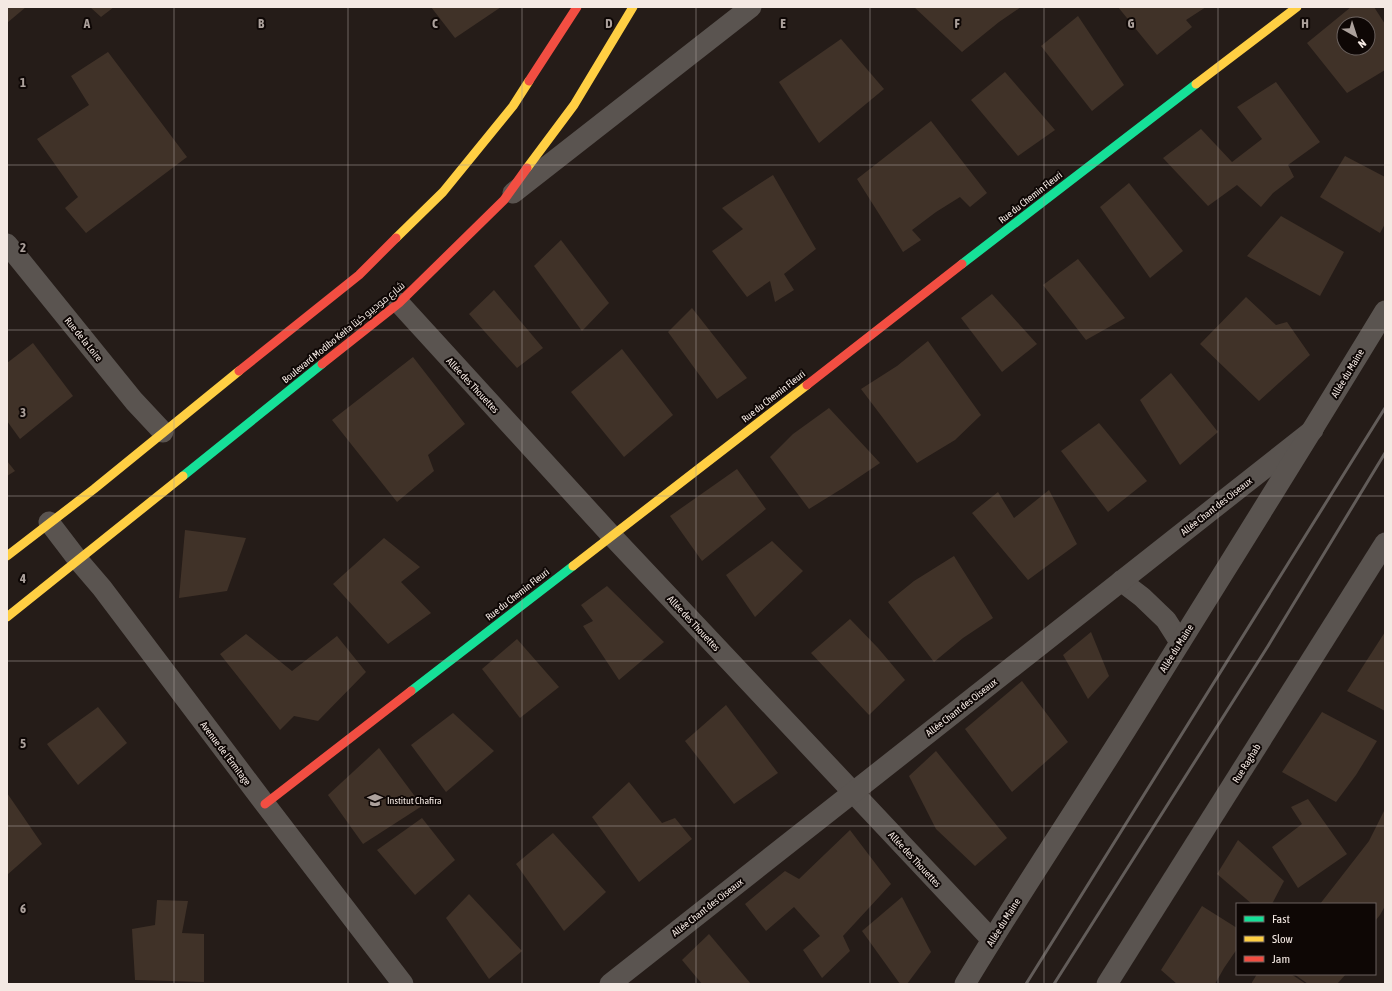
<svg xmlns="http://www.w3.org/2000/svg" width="1392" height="991" viewBox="0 0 1392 991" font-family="'Asap Condensed',Cairo,sans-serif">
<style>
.building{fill:#403228;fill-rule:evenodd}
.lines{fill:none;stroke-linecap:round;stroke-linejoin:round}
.street{stroke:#5a5450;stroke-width:21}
.fast{stroke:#16e098;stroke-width:9}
.slow{stroke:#ffcf43;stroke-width:9}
.jam{stroke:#f24e42;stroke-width:9}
.rail{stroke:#625c59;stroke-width:3}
.grid{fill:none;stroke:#aca19c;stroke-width:1;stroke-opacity:0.55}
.labels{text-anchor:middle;stroke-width:4;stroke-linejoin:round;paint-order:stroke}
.street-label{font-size:10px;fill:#f4e9e3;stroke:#0e0705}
.poi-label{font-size:10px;fill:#f4e9e3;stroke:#0e0705;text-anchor:start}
.grid-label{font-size:13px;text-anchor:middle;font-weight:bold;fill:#aca19c;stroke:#0e0705;stroke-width:4;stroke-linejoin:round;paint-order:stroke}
</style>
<rect width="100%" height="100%" fill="#251c18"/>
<g class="building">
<polygon points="7,7 26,7 7,23"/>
<polygon points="90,7 114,7 101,17"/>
<polygon points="431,7 501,7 455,38"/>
<polygon points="914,7 1021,7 999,22 962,52"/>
<polygon points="1118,7 1206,7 1186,20 1192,27 1157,55"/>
<path d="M1351,7H1374L1385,24V70L1347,93L1307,43ZM1344,24H1368V48H1344Z"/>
<polygon points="1078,16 1124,85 1092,111 1041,46"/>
<polygon points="841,39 884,89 819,143 779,82"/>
<polygon points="108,52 187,157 86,233 65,208 78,197 37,139 89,105 71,76"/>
<polygon points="1005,72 1055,130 1018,156 971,100"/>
<polygon points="1276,82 1320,142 1288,165 1294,177 1273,193 1261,207 1237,185 1208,206 1163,158 1201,129 1232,162 1262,139 1237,107"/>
<polygon points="931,121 987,193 970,207 960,197 936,212 912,230 921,240 903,252 857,179"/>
<polygon points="1345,156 1385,177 1385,224 1380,233 1320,197"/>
<polygon points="773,175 816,249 784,274 794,290 775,302 770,281 747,297 712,251 743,229 722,208"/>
<polygon points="1129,183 1183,251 1150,278 1100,207"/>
<polygon points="1281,216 1344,252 1320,296 1247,256"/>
<polygon points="561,240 609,303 582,331 534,266"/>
<polygon points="1078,259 1125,318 1086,340 1043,285"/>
<polygon points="494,290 543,348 517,368 469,314"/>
<polygon points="992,294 1037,344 1002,372 961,318"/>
<polygon points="1246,297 1276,325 1287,322 1310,355 1259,401 1200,344"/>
<polygon points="692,308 747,378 717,399 668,332"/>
<polygon points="928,341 981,415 955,440 917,463 861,389 897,366"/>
<polygon points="33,343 73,396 20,439 7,421 7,363"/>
<polygon points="622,349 673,415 624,457 571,392"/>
<polygon points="413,357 465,424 428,455 434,471 397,502 332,420"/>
<polygon points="1171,373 1218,432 1180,465 1140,400"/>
<polygon points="829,408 880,463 843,488 809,509 770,457 793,434"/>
<polygon points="1099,423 1147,481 1108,512 1061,451"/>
<polygon points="7,461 15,471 7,476"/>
<polygon points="737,469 766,509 702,561 670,516"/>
<polygon points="1049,490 1077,544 1028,580 972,513 998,492 1014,518"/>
<polygon points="185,530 246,538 227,591 179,598"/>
<polygon points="384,538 420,567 401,582 431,613 388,644 333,584"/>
<polygon points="772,541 803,571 755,617 726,575"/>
<polygon points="954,556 993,618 963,638 934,662 888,602 914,581"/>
<polygon points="607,586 664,642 619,680 583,626 593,621 581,605"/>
<polygon points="850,619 878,648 905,680 869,715 811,653"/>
<polygon points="1091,632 1109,676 1088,699 1063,655"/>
<polygon points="1385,632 1385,711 1347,691"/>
<polygon points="246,634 292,671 337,636 366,672 318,721 294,716 280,730 220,654"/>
<polygon points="517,639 559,687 520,718 482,669"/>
<polygon points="1022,681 1068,742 1012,792 965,729"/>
<polygon points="726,705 778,773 734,804 685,741"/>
<polygon points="98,707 127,743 78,785 47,744"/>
<polygon points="1322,712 1377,741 1356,775 1336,802 1282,772"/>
<polygon points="453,713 494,751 446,792 411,745"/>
<polygon points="379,748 422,806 363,844 328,795"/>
<polygon points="936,751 1007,838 975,866 936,829 909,776"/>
<polygon points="629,782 662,823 675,818 692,839 639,882 592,817"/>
<polygon points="7,793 42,844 7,875"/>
<polygon points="1308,799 1347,854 1298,888 1272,847 1302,824 1291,807"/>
<polygon points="1385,809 1385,906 1380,915 1375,921 1375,904 1320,904 1369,841"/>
<polygon points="422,818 455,860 415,895 377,850"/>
<polygon points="850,830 891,884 843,936 850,951 822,978 803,950 820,936 794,907 766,931 745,904 785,871 799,879"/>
<polygon points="553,833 606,892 564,931 516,864"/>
<polygon points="1238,840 1284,881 1272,904 1252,904 1217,874"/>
<polygon points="469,894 522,951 489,979 446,918"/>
<polygon points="902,897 931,952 907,984 900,984 862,931"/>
<polygon points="157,900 188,901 182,933 204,934 204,982 135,980 132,929 155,925"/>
<polygon points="1202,906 1237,928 1237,949 1224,968 1215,984 1177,984 1161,970"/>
<polygon points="709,934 751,984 702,984 682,960"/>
<polygon points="1257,974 1291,974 1306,984 1251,984"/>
<polygon points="1294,974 1346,974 1337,984 1308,984"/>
</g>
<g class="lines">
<g class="street">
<polyline points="513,193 751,7"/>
<polyline points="7,244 134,401 163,432"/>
<polyline points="399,303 611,535 992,940"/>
<polyline points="49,522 78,560 102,588 265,804 403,984"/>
<polyline points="1121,581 1142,597 1166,620 1180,642"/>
<polyline points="610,984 1313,430"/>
<path d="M965,984C1022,889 1084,798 1142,704C1223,573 1305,443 1385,311"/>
<polyline points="1107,984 1385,543"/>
</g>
<g class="fast">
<polyline points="962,264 1196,84"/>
<polyline points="183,476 322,364"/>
<polyline points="411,691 573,566"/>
</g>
<g class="slow">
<polyline points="1196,84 1297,7"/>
<polyline points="527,168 574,105 633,7"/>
<polyline points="396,238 443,192 513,106 529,81"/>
<polyline points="7,556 94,489 239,371"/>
<polyline points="573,566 807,385"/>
<polyline points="7,617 183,476"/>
</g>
<g class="jam">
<polyline points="529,81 577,7"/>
<polyline points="322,364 399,303 504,200 527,168"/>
<polyline points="239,371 359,275 396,238"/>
<polyline points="807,385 962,264"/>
<polyline points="265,804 411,691"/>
</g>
<g class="rail">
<polyline points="1026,984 1385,408"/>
<polyline points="1054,984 1268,646 1385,453"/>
</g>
</g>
<path class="grid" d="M174,7V984M348,7V984M522,7V984M696,7V984M870,7V984M1044,7V984M1218,7V984M7,165H1385M7,330H1385M7,496H1385M7,661H1385M7,826H1385"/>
<defs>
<symbol id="school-bare" viewBox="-9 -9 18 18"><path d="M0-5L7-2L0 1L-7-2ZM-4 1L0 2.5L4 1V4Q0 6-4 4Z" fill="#aca19c" stroke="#0e0705" stroke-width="2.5" paint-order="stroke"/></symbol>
</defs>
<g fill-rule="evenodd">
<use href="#school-bare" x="364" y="789" width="22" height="22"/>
</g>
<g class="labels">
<g class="street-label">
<text transform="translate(1030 197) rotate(-38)" y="4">Rue du Chemin Fleuri</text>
<text transform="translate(343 332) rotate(-39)" y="4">Boulevard Modibo Keita شارع موديبو كيتا</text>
<text transform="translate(84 339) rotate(51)" y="4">Rue de la Loire</text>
<text transform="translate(1347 373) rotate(-59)" y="4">Allée du Maine</text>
<text transform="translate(473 385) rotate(47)" y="4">Allée des Thouettes</text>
<text transform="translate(773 396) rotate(-38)" y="4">Rue du Chemin Fleuri</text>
<text transform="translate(1216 506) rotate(-38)" y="4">Allée Chant des Oiseaux</text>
<text transform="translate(517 594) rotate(-38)" y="4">Rue du Chemin Fleuri</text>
<text transform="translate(694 623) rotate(47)" y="4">Allée des Thouettes</text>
<text transform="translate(1176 648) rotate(-58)" y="4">Allée du Maine</text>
<text transform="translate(961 707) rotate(-38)" y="4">Allée Chant des Oiseaux</text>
<text transform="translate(226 753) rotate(53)" y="4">Avenue de l'Ermitage</text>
<text transform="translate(1246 763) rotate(-58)" y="4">Rue Raghab</text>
<text transform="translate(915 859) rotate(47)" y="4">Allée des Thouettes</text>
<text transform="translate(707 907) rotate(-38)" y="4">Allée Chant des Oiseaux</text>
<text transform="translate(1003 922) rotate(-58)" y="4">Allée du Maine</text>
</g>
<g class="poi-label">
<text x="387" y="804">Institut Chafira</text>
</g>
</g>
<g class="grid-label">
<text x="87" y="28">A</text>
<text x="261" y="28">B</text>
<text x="435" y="28">C</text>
<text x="609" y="28">D</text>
<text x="783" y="28">E</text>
<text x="957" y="28">F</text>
<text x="1131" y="28">G</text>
<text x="1305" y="28">H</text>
<text x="23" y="87">1</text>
<text x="23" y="252">2</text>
<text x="23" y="417">3</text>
<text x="23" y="583">4</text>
<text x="23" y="748">5</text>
<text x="23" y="913">6</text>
</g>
<rect width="1392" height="991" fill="none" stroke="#f4e9e3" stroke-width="16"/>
<rect x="1236" y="903" width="140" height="72" fill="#0e0705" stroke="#6a615e"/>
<rect x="1244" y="916" width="20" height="6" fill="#16e098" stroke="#6a615e"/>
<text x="1272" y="923" font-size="12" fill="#f4e9e3">Fast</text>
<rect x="1244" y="936" width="20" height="6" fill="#ffcf43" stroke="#6a615e"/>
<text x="1272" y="943" font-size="12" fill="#f4e9e3">Slow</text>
<rect x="1244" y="956" width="20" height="6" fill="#f24e42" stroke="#6a615e"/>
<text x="1272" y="963" font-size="12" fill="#f4e9e3">Jam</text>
<g transform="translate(1356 36) rotate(141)"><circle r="19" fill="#0e0705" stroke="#6a615e"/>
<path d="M0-3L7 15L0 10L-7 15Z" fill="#aca19c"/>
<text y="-6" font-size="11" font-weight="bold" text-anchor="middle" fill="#f4e9e3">N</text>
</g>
</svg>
